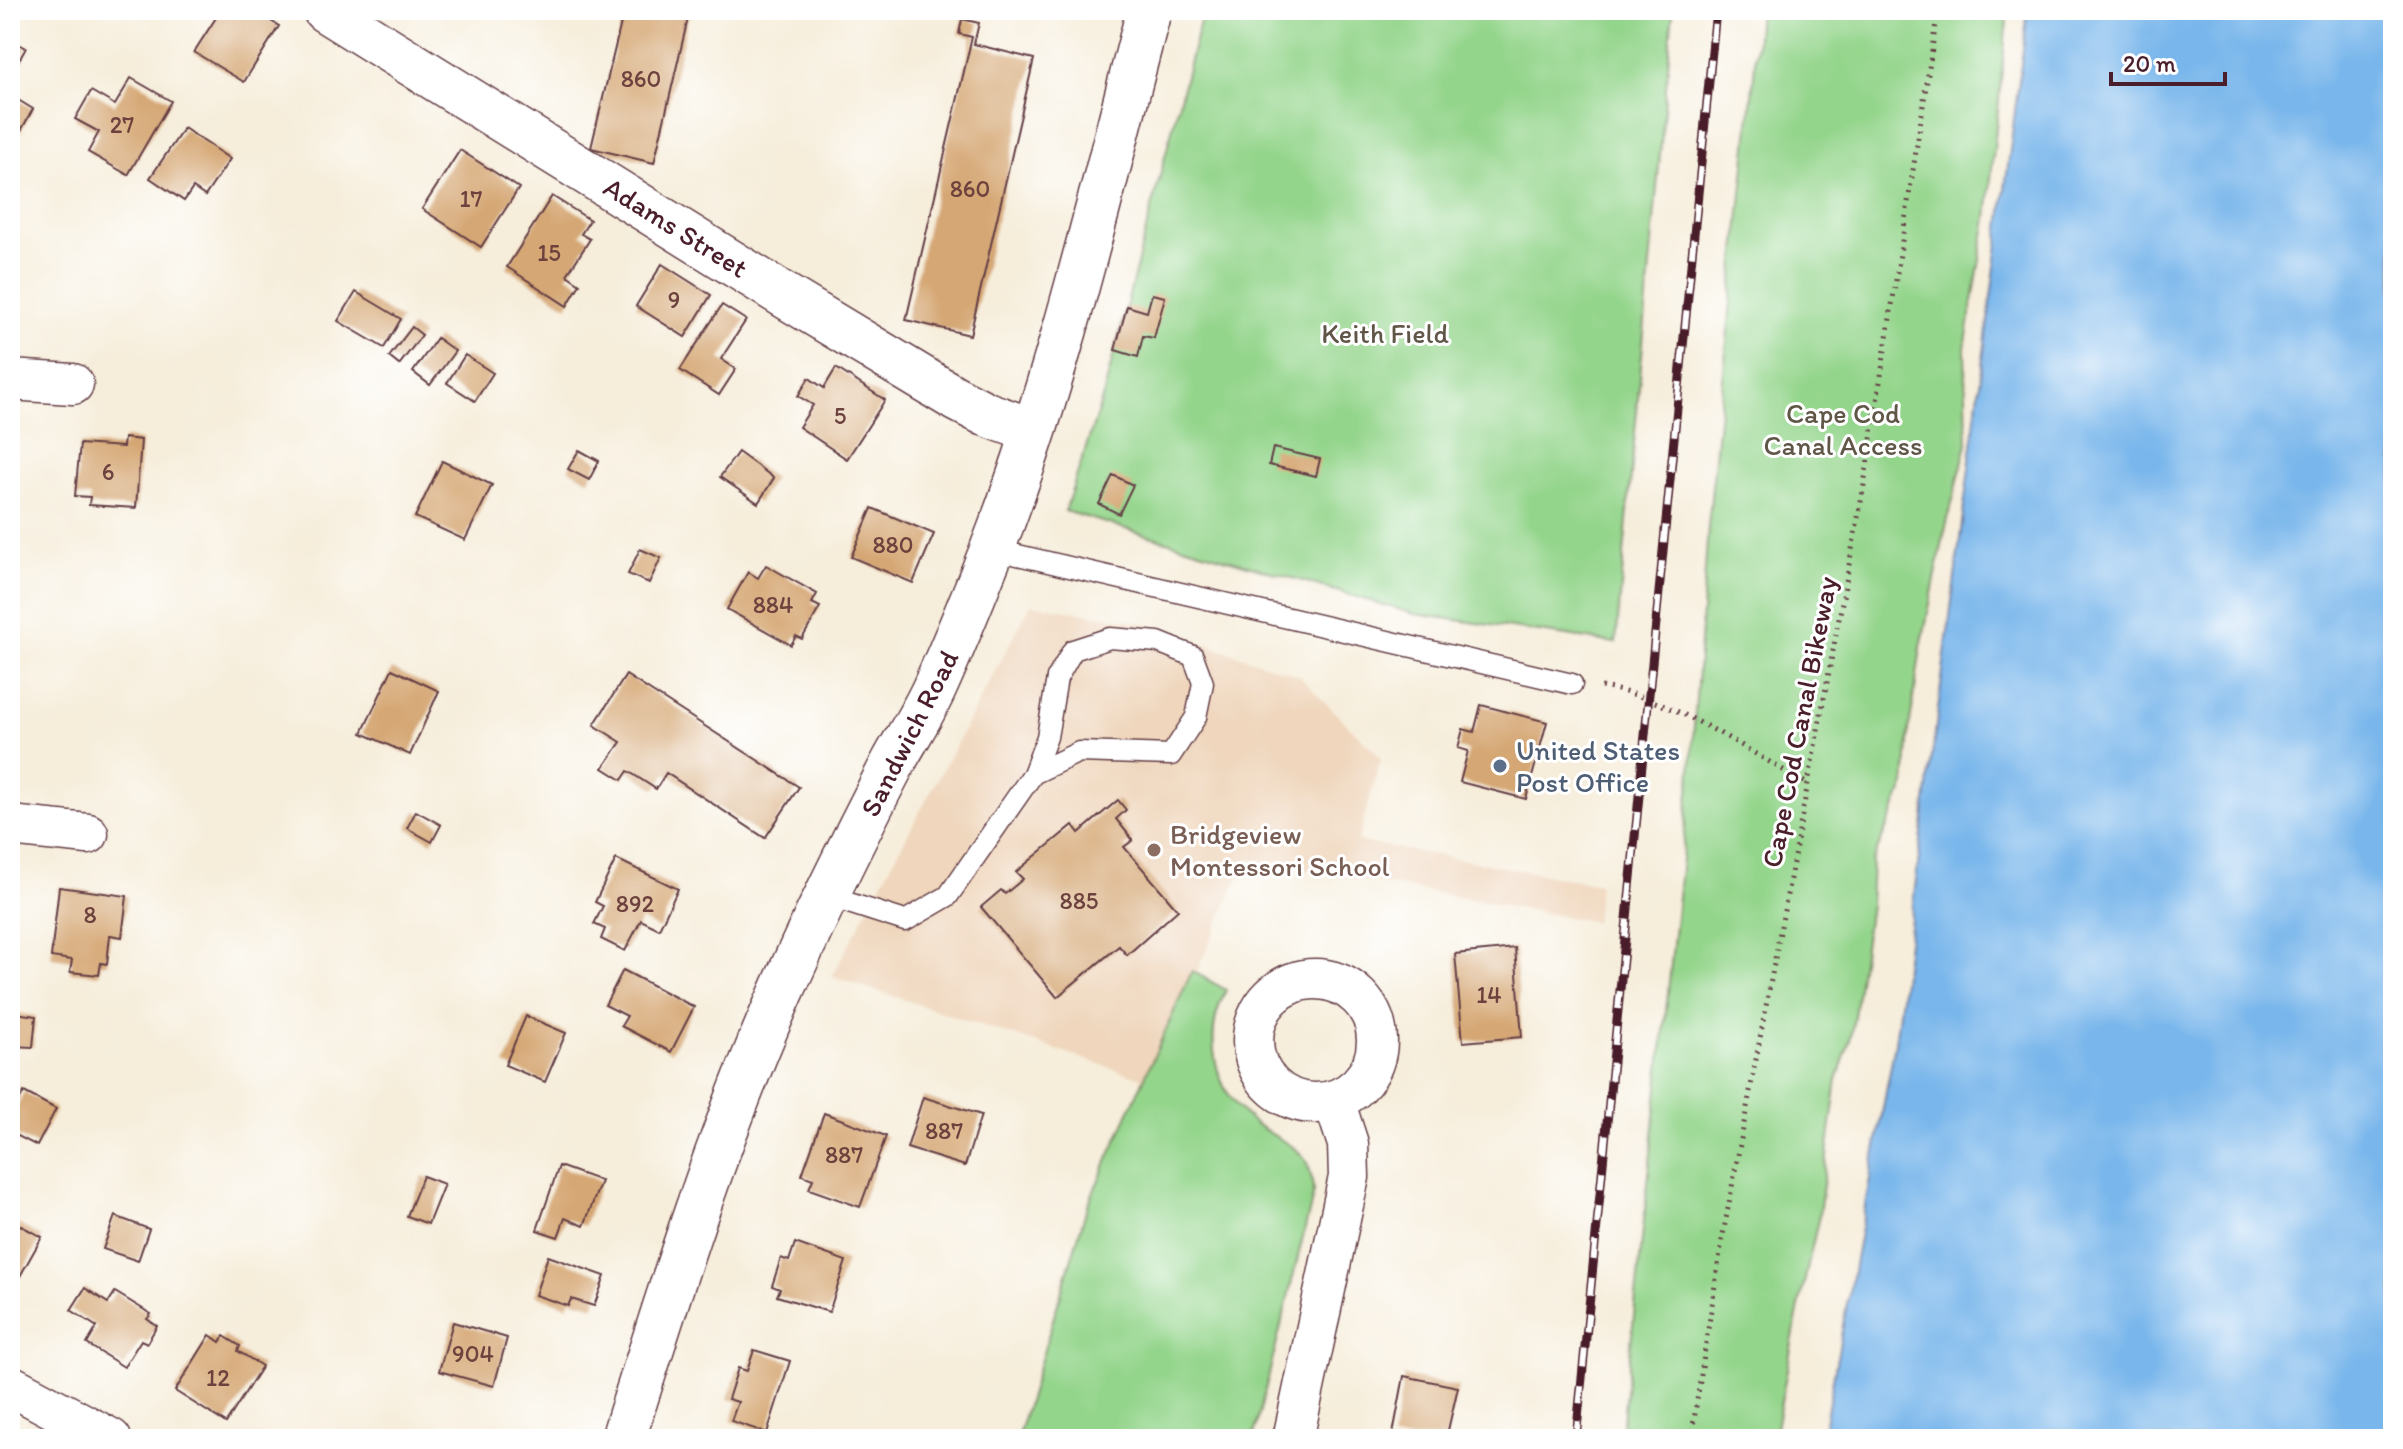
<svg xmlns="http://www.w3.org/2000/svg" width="2403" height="1449" viewBox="0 0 2403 1449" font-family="Itim,sans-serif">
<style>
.built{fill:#efd6bc}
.green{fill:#94d58c;stroke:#6f7a5c;stroke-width:2}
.water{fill:#78b6eb;stroke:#616a8b;stroke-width:2}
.building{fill:#d5a774}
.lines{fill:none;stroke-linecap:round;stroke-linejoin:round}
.service-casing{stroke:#643e45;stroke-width:23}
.minor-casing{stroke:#643e45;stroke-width:43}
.secondary-casing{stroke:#643e45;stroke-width:47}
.path{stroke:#643e45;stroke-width:5;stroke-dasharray:2 6;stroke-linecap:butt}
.service{stroke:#fff;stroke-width:20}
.minor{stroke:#fff;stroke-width:40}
.secondary{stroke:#fff;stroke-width:44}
.rail-casing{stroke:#4a1f2b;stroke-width:9}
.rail{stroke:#fff;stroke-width:6;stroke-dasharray:18;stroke-linecap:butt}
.service-dot{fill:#5c6f8a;stroke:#fff;stroke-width:3}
.education-dot{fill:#8d6e63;stroke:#fff;stroke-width:3}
.labels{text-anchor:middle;stroke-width:6;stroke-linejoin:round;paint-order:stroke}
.number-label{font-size:24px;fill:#6d413d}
.street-label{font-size:28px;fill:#4a1f2b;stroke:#fff}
.park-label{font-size:28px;fill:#605648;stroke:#fff}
.service-label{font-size:28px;fill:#4e5e75;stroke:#fff;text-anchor:start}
.education-label{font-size:28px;fill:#785e54;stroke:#fff;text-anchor:start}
</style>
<rect width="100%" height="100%" fill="#fff"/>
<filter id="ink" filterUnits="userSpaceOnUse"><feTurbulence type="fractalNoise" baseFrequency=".0125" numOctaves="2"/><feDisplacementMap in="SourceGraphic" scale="16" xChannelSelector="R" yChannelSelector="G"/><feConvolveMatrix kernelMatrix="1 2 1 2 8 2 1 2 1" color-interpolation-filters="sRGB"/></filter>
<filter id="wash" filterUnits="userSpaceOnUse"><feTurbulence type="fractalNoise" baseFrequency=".006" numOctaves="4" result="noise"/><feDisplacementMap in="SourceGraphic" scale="32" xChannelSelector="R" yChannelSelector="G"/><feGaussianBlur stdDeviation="1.8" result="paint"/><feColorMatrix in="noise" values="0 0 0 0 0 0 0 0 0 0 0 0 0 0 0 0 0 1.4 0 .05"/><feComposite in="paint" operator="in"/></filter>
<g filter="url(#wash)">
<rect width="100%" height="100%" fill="#f6edda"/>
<polygon class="built" points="1031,604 1141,622 1299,676 1381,758 1358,841 1599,884 1595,922 1247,859 1148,1080 832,976"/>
<g class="green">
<polygon points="1203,10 1673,10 1616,643 1414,614 1065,511 1103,396"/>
<polygon points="1759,10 2008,10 1987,218 1965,348 1967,444 1945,531 1921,647 1909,730 1905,785 1872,862 1870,905 1851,1037 1837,1080 1819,1215 1798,1311 1774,1439 1621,1439 1690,783 1708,527 1754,76"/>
<path d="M1192,971L1226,990C1203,1034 1212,1088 1251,1120C1283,1147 1313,1142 1313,1196L1253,1439H1017L1088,1204Z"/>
</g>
<polygon class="water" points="2028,10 2393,10 2393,1439 1822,1439 1895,1043"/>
<g id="blocks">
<g class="building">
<polygon points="221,10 252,10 279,26 244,82 194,52"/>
<polygon points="624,10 690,10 654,163 591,148"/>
<polygon points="1011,10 1044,10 1042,19"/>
<polygon points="962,19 979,23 974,44 1034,59 970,335 906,320 972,37 959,34"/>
<polygon points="10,39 26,48 10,76"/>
<polygon points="131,78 171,101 128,175 88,152 99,132 75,119 91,91 115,105"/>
<polygon points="10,95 33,109 17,138 10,134"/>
<polygon points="184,128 230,159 205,196 193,188 184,201 150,178"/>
<polygon points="460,150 519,188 481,247 422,209"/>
<polygon points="552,196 590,220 581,234 590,239 567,275 580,284 567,306 507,267"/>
<polygon points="662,264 711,295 685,337 636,306"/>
<polygon points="356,292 401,319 384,348 338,321"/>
<polygon points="1152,294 1165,297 1154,338 1143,336 1138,357 1115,350 1127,306 1147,312"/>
<polygon points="722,305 746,320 721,359 736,369 719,395 680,370"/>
<polygon points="412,327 422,335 399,365 389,357"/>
<polygon points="437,338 455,351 430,385 413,372"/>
<polygon points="465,355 493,373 475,401 447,383"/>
<polygon points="836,368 885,400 847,459 799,427 813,405 798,396 809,378 824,388"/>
<polygon points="124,438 141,440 136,508 89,505 90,497 75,496 80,444 123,447"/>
<polygon points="1273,448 1320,459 1316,476 1269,465"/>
<polygon points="579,450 599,461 589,480 568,469"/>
<polygon points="738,452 774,478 758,503 720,477"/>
<polygon points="442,461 492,485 465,540 415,517"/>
<polygon points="1113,475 1133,485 1119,514 1099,504"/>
<polygon points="872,508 934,534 913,583 851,557"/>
<polygon points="640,549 661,558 649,583 628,574"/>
<polygon points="766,565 817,594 812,603 820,607 802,639 796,636 791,645 727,609 748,572 758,578"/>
<polygon points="392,669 439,691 410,755 362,733"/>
<polygon points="626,675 799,787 765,838 666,773 656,789 628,771 622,780 603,768 621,742 594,725"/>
<polygon points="1481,705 1547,722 1526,799 1460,782 1468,751 1458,748 1463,729 1474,732"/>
<polygon points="1118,800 1126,810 1116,819 1133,840 1124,847 1178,910 1127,955 1119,946 1057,997 981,907 1001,890 1005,894 1023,879 1016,872 1073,825 1079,833"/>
<polygon points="416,811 441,825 432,842 407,828"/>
<polygon points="616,859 678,889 659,929 641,920 625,951 601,939 605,929 594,924 603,906 595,902"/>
<polygon points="59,887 127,896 122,937 110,935 107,964 101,963 99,975 70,972 72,960 51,957"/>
<polygon points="1515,948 1522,1037 1463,1042 1455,954"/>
<polygon points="623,970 694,1007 671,1052 621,1026 627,1016 605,1005"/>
<polygon points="16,1013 36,1016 33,1047 12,1046"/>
<polygon points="526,1016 566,1033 545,1082 505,1065"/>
<polygon points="24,1092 56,1109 37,1146 10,1132 10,1118"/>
<polygon points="923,1097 981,1115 965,1166 907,1148"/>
<polygon points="824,1113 886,1136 860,1207 809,1189 813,1179 802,1175"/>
<polygon points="559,1166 601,1181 584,1226 565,1218 558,1237 537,1230"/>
<polygon points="423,1176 444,1184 428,1224 407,1216"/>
<polygon points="115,1216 149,1229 138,1261 103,1249"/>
<polygon points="10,1220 42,1237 10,1294"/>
<polygon points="795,1243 846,1261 829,1312 777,1296 780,1289 772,1286 781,1258 789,1261"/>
<polygon points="548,1256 605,1276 594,1306 571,1299 568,1306 535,1295"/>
<polygon points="85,1288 108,1303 115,1292 151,1314 147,1319 157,1326 147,1343 141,1340 124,1367 87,1344 97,1327 71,1310"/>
<polygon points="453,1322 507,1338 494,1386 439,1371"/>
<polygon points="210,1335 220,1342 224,1336 240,1346 238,1351 262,1366 226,1423 175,1391"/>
<polygon points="754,1350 790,1361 767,1433 731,1421 738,1402 728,1399 738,1368 747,1371"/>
<polygon points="1404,1376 1458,1387 1446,1439 1392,1439"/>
<polygon points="811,1430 840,1438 840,1439 808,1439"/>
</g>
</g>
</g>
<g filter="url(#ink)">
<use href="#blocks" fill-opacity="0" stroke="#643e45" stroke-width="2"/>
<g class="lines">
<defs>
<g id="service">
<polyline points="992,549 1572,684"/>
<polyline points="827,896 905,921 948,896 1033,774 1079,752 1171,755 1196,717 1203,683 1193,656 1158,642 1110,638 1073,650 1057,678 1047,737 1033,774"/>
</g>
<g id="minor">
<polyline points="10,380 73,384"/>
<polyline points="10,826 88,834"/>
<circle cx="1315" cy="1041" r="62"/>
<polyline points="10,1385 111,1439"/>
<polyline points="1293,1439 1349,1177 1348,1144 1334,1101"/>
</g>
<g id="secondary">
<polyline points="325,10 782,294 953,397 986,414 1033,431"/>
<path d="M623,1439C670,1290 716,1141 779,998C814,919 853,840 893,763C906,739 922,715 934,689C954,645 972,600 990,555C1059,379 1101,192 1149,10"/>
</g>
</defs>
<use href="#service" class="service-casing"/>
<use href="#minor" class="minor-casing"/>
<use href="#secondary" class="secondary-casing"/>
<g class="path">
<path d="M1601,687C1671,697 1746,750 1808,784"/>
<polyline points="1691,1439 1722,1240 1863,491 1938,10"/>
</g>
<use href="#service" class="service"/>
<use href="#minor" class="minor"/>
<use href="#secondary" class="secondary"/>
<defs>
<polyline id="rail" points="1576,1439 1716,10"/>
</defs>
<use href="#rail" class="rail-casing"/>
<use href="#rail" class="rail"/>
</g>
</g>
<circle class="service-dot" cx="1500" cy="766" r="8"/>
<circle class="education-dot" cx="1154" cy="850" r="8"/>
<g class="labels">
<g class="number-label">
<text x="641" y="87">860</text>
<text x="122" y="133">27</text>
<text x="970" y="197">860</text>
<text x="471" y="207">17</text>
<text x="549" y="261">15</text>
<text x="674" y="308">9</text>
<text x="840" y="424">5</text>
<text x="108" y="480">6</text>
<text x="893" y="553">880</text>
<text x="773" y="613">884</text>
<text x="1079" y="909">885</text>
<text x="635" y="912">892</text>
<text x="90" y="923">8</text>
<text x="1489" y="1003">14</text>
<text x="944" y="1139">887</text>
<text x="844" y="1163">887</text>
<text x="473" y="1362">904</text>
<text x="218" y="1386">12</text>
</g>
<g class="street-label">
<text transform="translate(676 227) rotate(32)" y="10">Adams Street</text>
<text transform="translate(1799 722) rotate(-79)" y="10">Cape Cod Canal Bikeway</text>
<text transform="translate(909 733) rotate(-63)" y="10">Sandwich Road</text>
</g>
<g class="park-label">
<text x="1385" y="343">Keith Field</text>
<text x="1843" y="423">Cape Cod<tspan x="1843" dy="32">Canal Access</tspan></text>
</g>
<g class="service-label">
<text x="1516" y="760">United States<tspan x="1516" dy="32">Post Office</tspan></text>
</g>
<g class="education-label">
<text x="1170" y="844">Bridgeview<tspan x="1170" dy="32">Montessori School</tspan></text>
</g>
</g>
<rect width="2403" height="1449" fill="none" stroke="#fff" stroke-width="40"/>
<path d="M2111 72v12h114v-12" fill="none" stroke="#4a1f2b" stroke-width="4"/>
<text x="2123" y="72" font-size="24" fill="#4a1f2b" stroke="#ffffff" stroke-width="6" paint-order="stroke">20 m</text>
</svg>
